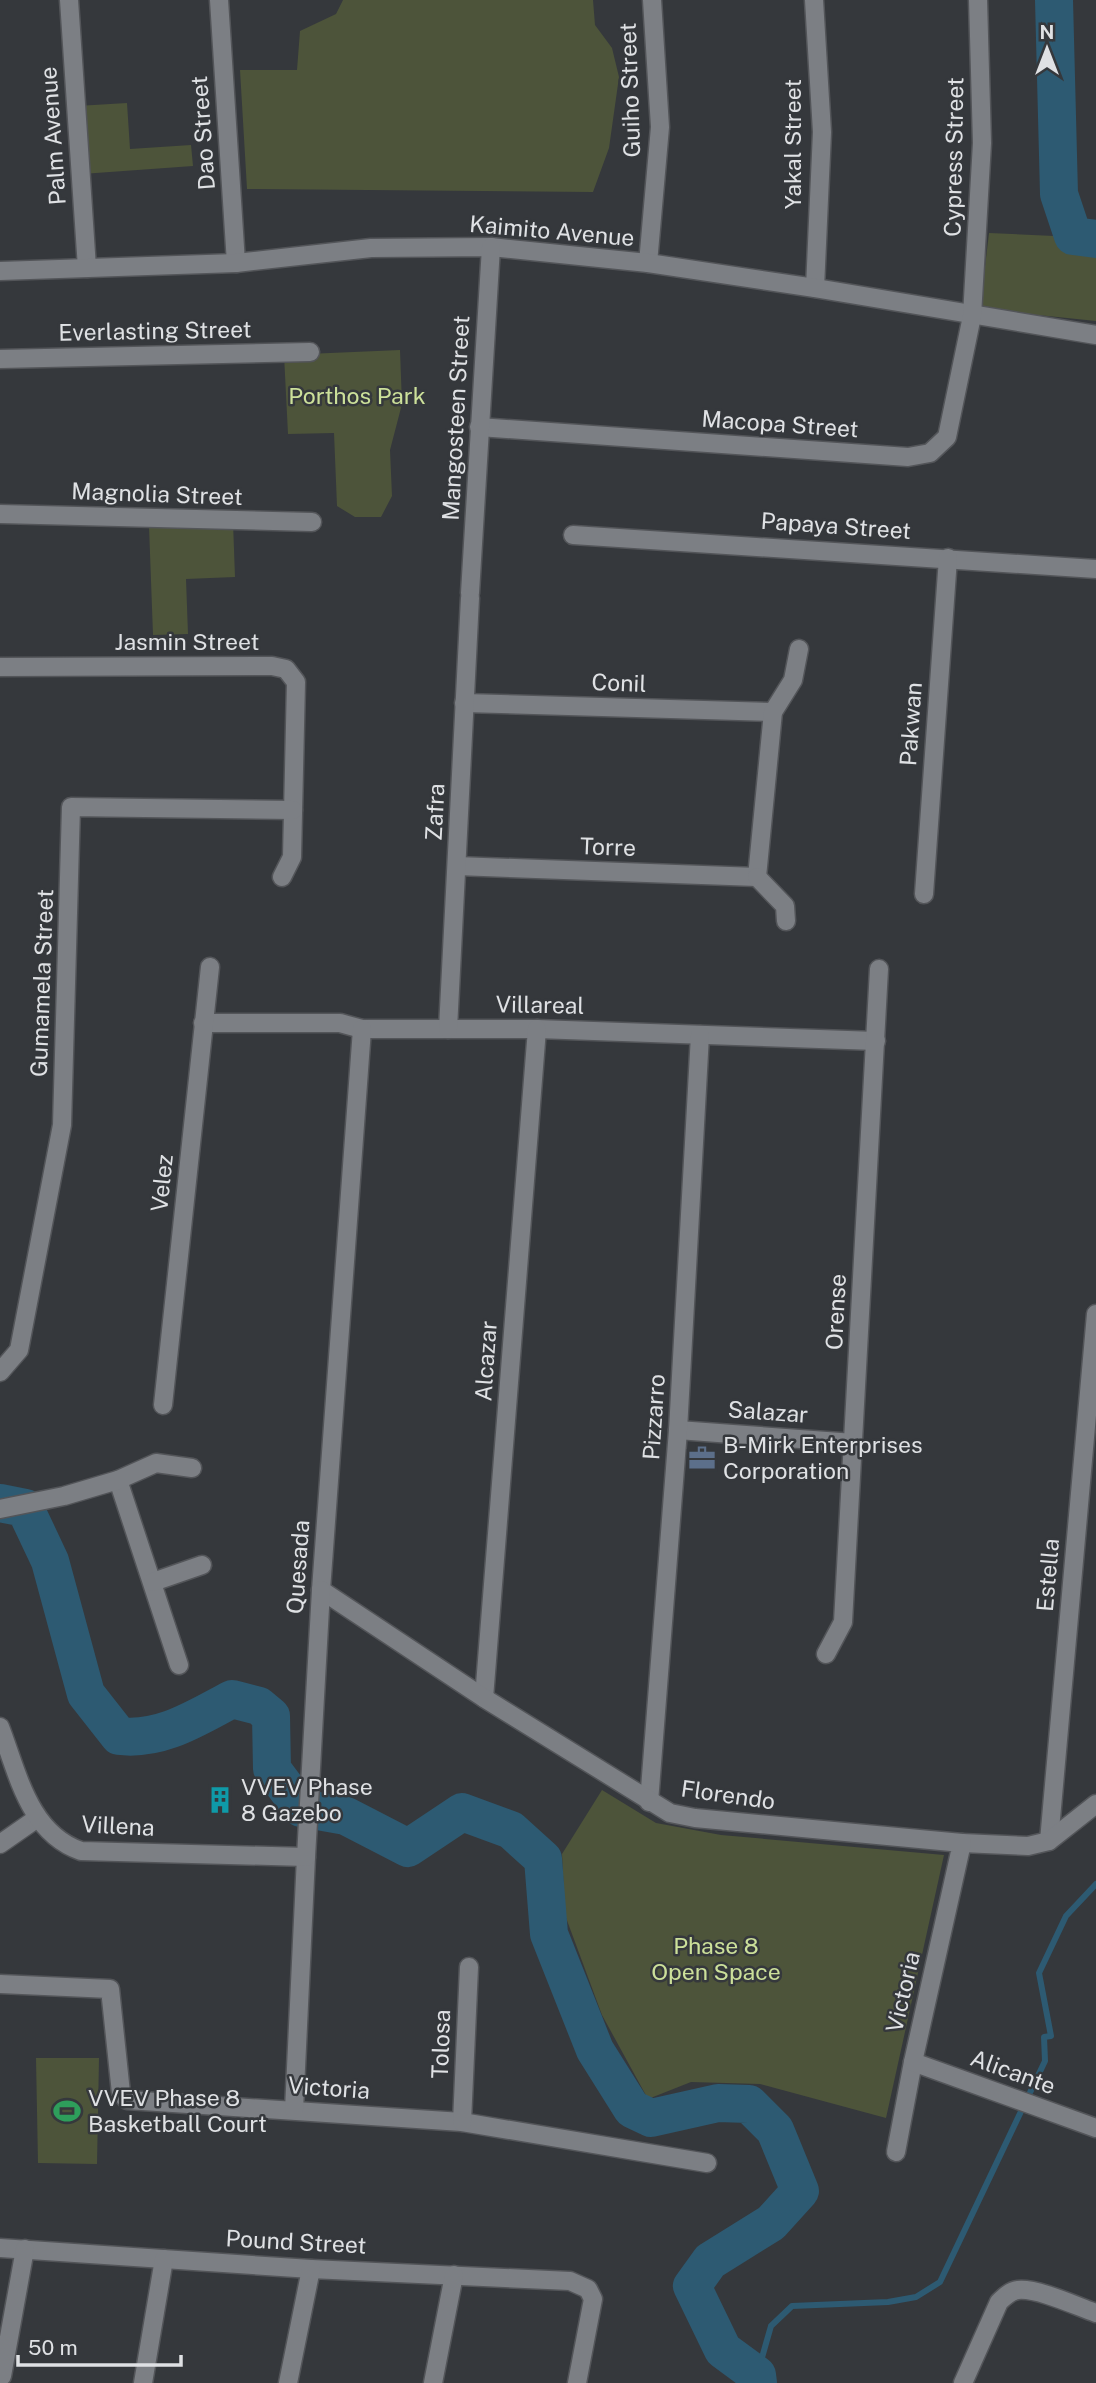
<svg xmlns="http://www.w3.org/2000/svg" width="1096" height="2383" viewBox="0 0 1096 2383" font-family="'Public Sans',sans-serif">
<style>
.green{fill:#4d543a}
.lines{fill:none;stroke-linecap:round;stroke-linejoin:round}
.stream{stroke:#2d5a72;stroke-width:6}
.river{stroke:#2d5a72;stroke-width:38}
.street-casing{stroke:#535559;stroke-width:21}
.secondary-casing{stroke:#535559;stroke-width:21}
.street{stroke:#7c7f84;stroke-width:18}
.secondary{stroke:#7c7f84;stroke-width:18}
.labels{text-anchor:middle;stroke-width:5;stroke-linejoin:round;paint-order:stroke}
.street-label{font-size:23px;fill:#dfe1e4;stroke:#35383c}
.park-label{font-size:23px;fill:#cce09a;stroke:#35383c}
.poi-label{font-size:23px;fill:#dfe1e4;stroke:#35383c;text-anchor:start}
</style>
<rect width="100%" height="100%" fill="#35383c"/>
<g class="green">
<polygon points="343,0 593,0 595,25 612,48 619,77 609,148 593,192 247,189 240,70 297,70 300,31 336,14"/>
<polygon points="127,103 130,149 191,145 193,166 82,174 77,106"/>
<polygon points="989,233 1054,236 1067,252 1096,256 1096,321 980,309"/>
<polygon points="400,350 402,404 390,450 392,496 381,517 355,517 337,506 334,433 288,434 284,355"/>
<polygon points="233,522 235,577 186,579 188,634 153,635 149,526"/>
<polygon points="602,1790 656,1823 721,1835 944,1855 886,2118 760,2084 691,2082 648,2099 602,2015 565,1915 562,1854"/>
<polygon points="36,2058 99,2058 97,2164 38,2163"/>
</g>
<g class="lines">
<polyline class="stream" points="757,2375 771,2326 792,2306 888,2302 916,2297 940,2282 1045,2061 1044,2037 1051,2036 1039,1973 1066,1916 1096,1884"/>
<g class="river">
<polyline points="1054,0 1059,194 1073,236 1096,239"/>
<path d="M0,1503L25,1508L50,1561L86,1694L119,1736C161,1741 196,1718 232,1699L259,1706L271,1716L272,1769L301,1808L346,1816L408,1848L462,1812L511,1830L543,1859L549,1934L595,2050L632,2109L651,2118L718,2103L749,2104L775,2130L800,2191L771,2223L710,2261L692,2286L723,2350L757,2375L758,2383"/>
</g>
<defs>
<g id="street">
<polyline points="69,0 87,268"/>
<polyline points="219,0 236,263"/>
<polyline points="814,0 822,132 815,288"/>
<polyline points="648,263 660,127 652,0"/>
<polyline points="0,271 236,263 371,248 491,247 648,263 815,288 1096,335"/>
<polyline points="0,359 310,352"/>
<polyline points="479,427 908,457 930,453 947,437 972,316 982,143 978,0"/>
<polyline points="0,514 312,522"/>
<polyline points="573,535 1096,569"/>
<polyline points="470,593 491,247"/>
<polyline points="0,667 272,666 286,669 296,682 292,857 282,877"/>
<polyline points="464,703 773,712"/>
<polyline points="457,866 757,877"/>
<polyline points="757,877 773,712 793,680 799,649"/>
<polyline points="757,877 785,906 786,921"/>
<polyline points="924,894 948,558"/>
<polyline points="203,1023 340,1023 362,1029 537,1029 876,1041"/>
<polyline points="448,1029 470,598"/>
<polyline points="0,1372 19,1350 62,1125 71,807 293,810"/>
<polyline points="163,1405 210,967"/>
<polyline points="678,1430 854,1443"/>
<polyline points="118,1480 179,1665"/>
<polyline points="0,1509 64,1496 118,1480 156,1463 192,1468"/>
<polyline points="153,1582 202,1565"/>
<polyline points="321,1590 362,1029"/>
<polyline points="826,1654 843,1622 879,969"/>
<polyline points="484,1698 537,1029"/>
<polyline points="649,1802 678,1430 700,1035"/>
<polyline points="1049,1841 1096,1314"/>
<polyline points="962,1843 1028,1846 1049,1841 1096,1804"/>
<polyline points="0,1844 36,1819"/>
<polyline points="0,1984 110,1989 121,2093 127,2100 462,2122 707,2163"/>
<polyline points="294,2110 306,1857"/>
<polyline points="462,2122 469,1967"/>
<polyline points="896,2152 913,2062"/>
<polyline points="0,2248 311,2269 570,2281 588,2289 593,2299 577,2383"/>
<polyline points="2,2376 25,2249"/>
<polyline points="143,2383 164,2259"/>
<polyline points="288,2383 311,2269"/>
<polyline points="433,2383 454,2275"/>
<path d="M963,2383L999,2302C1004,2297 1010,2291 1018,2290C1038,2288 1076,2306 1096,2313"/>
</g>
<g id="secondary">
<polyline points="321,1590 484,1698 670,1813 695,1818 962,1843 913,2062 1096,2128"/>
<path d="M0,1727C18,1774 29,1833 81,1851L306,1857L321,1590"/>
</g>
</defs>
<use href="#street" class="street-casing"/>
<use href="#secondary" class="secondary-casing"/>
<use href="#street" class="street"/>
<use href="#secondary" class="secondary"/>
</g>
<defs>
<symbol id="office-bare" viewBox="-9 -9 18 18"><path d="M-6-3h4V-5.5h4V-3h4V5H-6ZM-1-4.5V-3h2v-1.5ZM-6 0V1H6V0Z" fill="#5c6f8a" stroke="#35383c" stroke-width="2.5" paint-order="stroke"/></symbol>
<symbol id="building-bare" viewBox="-9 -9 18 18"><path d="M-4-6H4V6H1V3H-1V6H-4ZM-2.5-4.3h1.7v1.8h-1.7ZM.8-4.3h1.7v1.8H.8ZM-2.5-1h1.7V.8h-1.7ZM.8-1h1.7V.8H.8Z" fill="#0f9aa8" stroke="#35383c" stroke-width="2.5" paint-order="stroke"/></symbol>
<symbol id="stadium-bare" viewBox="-9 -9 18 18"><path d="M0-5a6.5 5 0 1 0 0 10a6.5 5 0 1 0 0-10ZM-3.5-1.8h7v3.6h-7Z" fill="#2e9e5b" stroke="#35383c" stroke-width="2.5" paint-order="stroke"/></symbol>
</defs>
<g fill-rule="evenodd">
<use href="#office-bare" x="683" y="1439" width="38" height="38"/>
<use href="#building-bare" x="201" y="1781" width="38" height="38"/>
<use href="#stadium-bare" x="48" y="2092" width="38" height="38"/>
</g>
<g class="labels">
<g class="street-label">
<text transform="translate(630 90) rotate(-92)" y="8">Guiho Street</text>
<text transform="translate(203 133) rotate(-94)" y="8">Dao Street</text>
<text transform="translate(53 136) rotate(-94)" y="8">Palm Avenue</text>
<text transform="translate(793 144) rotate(-90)" y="8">Yakal Street</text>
<text transform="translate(954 157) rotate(-89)" y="8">Cypress Street</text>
<text transform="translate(552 231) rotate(5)" y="8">Kaimito Avenue</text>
<text transform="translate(155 331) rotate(-1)" y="8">Everlasting Street</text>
<text transform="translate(456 418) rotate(-87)" y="8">Mangosteen Street</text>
<text transform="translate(780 424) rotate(4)" y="8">Macopa Street</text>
<text transform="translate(157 494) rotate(2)" y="8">Magnolia Street</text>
<text transform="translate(836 526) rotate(4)" y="8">Papaya Street</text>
<text x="187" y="650">Jasmin Street</text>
<text transform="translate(619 683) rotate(2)" y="8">Conil</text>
<text transform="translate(911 724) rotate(-86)" y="8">Pakwan</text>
<text transform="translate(435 812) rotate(-87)" y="8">Zafra</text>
<text transform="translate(608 847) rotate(2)" y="8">Torre</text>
<text transform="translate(42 983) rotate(-88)" y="8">Gumamela Street</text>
<text transform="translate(540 1005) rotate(1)" y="8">Villareal</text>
<text transform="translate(162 1183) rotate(-84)" y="8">Velez</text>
<text transform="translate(836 1312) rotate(-87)" y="8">Orense</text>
<text transform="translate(486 1361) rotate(-86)" y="8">Alcazar</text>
<text transform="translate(768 1412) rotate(4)" y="8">Salazar</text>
<text transform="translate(654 1417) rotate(-86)" y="8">Pizzarro</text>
<text transform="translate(298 1567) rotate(-86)" y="8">Quesada</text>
<text transform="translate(1048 1575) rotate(-85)" y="8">Estella</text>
<text transform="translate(728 1795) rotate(8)" y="8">Florendo</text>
<text transform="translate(118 1826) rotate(3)" y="8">Villena</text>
<text transform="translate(903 1992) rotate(-77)" y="8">Victoria</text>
<text transform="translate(441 2044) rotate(-88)" y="8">Tolosa</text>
<text transform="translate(1013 2072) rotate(20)" y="8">Alicante</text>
<text transform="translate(329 2088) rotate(4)" y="8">Victoria</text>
<text transform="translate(296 2242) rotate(3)" y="8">Pound Street</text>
</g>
<g class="park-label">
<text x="357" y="404">Porthos Park</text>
<text x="716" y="1954">Phase 8<tspan x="716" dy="26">Open Space</tspan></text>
</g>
<g class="poi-label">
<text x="723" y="1453">B-Mirk Enterprises<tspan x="723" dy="26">Corporation</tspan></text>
<text x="241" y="1795">VVEV Phase<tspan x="241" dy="26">8 Gazebo</tspan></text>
<text x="88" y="2106">VVEV Phase 8<tspan x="88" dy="26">Basketball Court</tspan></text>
</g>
</g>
<g transform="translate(1047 49)" stroke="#35383c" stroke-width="5" paint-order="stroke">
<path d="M0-5L12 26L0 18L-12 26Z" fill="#dfe1e4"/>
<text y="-10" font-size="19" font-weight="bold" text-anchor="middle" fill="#dfe1e4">N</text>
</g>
<path d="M18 2355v10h163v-10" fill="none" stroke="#dfe1e4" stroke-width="3.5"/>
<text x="28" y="2355" font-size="21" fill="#dfe1e4" stroke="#35383c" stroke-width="5" paint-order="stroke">50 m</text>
</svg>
